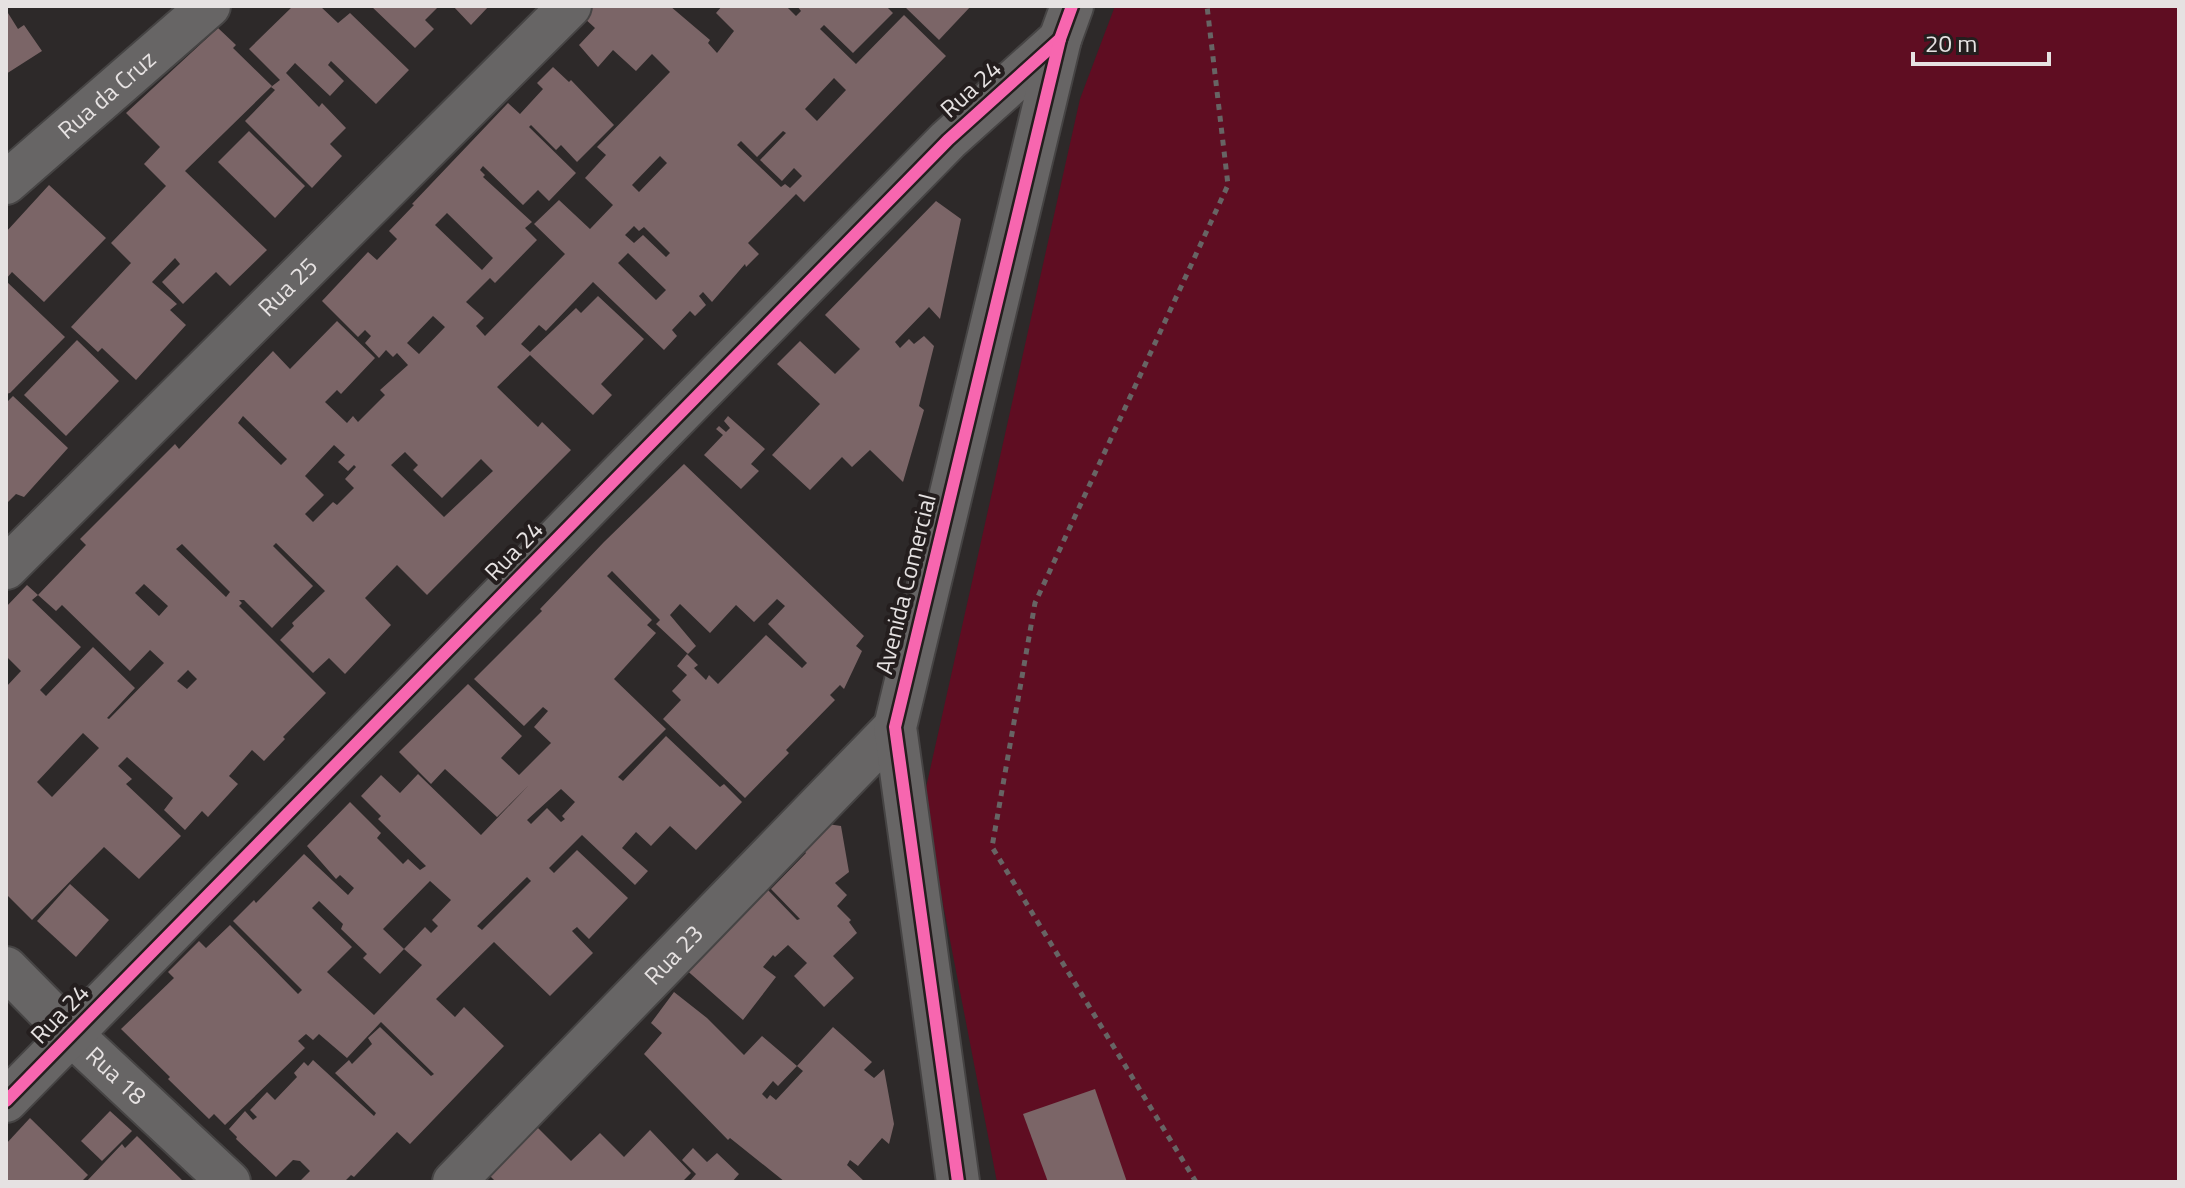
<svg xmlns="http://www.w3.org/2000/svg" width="2185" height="1188" viewBox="0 0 2185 1188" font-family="'Titillium Web',sans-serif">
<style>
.green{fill:#5f0d22}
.building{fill:#7b6567;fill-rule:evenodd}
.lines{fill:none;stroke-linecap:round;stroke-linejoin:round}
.street-casing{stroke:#464444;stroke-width:46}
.path{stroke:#676464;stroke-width:5;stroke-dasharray:6 6;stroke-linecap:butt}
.street{stroke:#676565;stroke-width:42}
.cycleway-casing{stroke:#241e1e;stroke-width:17}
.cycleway{stroke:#f766af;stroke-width:12}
.labels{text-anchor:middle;stroke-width:8;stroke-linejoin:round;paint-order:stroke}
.street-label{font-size:24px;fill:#e6e2e2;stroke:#241e1e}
</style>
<rect width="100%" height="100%" fill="#2d2929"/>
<polygon class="green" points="1115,6 2179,6 2179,1182 997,1182 923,801 1080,99"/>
<g class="building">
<polygon points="293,6 320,6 338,23 350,13 409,70 376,104 331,61 328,65 344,81 330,96 295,63 286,73 319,107 322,103 346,128 330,144 342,156 312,188 245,121 275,90 271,87 280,80 249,49"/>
<polygon points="371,6 439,6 425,20 434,29 415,48"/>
<polygon points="453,6 489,6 471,25"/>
<path d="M593,6H670L710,40L708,43L717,53L734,31L716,13L722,6H786L796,16L801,11L797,6H886L893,13L853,53L824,25L820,29L856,64L904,15L946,56L804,202L796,194L748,243L759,254L746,267L745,264L712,302L703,292L699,296L706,305L695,316L690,311L672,330L677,336L664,350L593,282L546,331L539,325L521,344L530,352L576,308L581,313L598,296L644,339L601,384L612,395L593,415L530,355L497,387L538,427L542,422L571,450L427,595L397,565L365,598L391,625L345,674L329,658L313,673L280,640L294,626L292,623L325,591L276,543L273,546L313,586L272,628L244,600H239L242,603L239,606L326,693L283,737L285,739L264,761L252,750L229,776L238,784L208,817L202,811L185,830L164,810L173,798L127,757L118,766L132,779L126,784L181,836L139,879L104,847L32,920L6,894V687L21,671L6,656V607L27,585L38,595L86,545L80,539L175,444L179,449L273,351L290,369L337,321L375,358L341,394L337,390L325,402L347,423L353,416L358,422L385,395L380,390L408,365L397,353L393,357L386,350L379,358L365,343L371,336L365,330L358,337L322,301L368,252L377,260L397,239L389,231L414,205L412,204L508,103L520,114L543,89L537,83L553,67L569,82L571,80L614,125L577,162L561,145L556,150L531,125L529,127L576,173L549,201L538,190L523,205L483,166L480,170L485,175L483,177L532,222L525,228L537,240L495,283L490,278L466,302L484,318L476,326L485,336L565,254L534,224L559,200L590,229L613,205L585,178L606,155L597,147L670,72L652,54L636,71L613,50L598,67L579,45L595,28L583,17ZM834,78L846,90L817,121L805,109ZM783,131L786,133L760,160L782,181L794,168L802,176L790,188L785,184L781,187L737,145L741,141L757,157ZM660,156L667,163L639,192L632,185ZM447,213L493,258L482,270L435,225ZM634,226L639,231L644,227L670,253L666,257L643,235L634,243L625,235ZM628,253L666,290L656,300L618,263ZM433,316L445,327L419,354L407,343ZM243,416L287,459L281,465L238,423ZM334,445L345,455L338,462L348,471L354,465L356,467L345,479L354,488L337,505L333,502L313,522L305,514L324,495L305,476ZM405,452L418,465L413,470L442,498L481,459L493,471L444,517L391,465ZM182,544L230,592L226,597L176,549ZM144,584L168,606L159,616L135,593ZM38,595L56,611L62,605L130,671L150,650L164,663L109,719L107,718L135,688L93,647L46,696L40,690L81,647L32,600ZM188,670L197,679L187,689L177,681ZM83,733L99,748L52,797L37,782Z"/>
<polygon points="904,6 971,6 939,40"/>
<polygon points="8,13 18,29 24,25 42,51 6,74 6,15"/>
<polygon points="218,28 236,45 233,48 272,86 185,171 267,250 230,286 216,272 183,304 162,282 180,264 175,258 152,282 177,304 170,310 186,325 136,380 102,348 98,352 71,327 131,263 111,243 166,186 144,164 160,147 126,113"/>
<polygon points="249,131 305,186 275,218 218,162"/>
<polygon points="49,185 106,238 44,302 12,272 6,279 6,232"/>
<polygon points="936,201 961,219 940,319 929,307 895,342 900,348 909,339 914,344 924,336 934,346 919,406 924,410 903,482 870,450 852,467 842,457 810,490 772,455 820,404 777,364 800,341 835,374 860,349 825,315"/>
<polygon points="6,281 65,337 10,393 6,394"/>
<polygon points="77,340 119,381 66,436 24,395"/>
<polygon points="13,396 68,448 24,497 16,494 6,504 6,403"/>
<polygon points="728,416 765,449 751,464 759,471 741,489 704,455 723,435 716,429 719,426 726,432 730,428 724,421"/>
<path d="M684,464L864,636L856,646L862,651L844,689L840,685L830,695L835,700L786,750L789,753L745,798L663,719L681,700L672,691L687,675L677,666L687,654L698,665L694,668L706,680L709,675L718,684L766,635L802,668L807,663L768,624L785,606L777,599L754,622L736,605L710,633L680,604L670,615L696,646L688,654L656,624L660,620L612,571L607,576L652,620L647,625L656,633L614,679L666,729L618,777L623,781L666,736L720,787L724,784L742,802L696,850L670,826L651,846L636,832L622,848L648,871L635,885L582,835L549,868L554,873L577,850L628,898L589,939L577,927L572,931L593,953L550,996L494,942L436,999L455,1017L464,1007L504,1046L410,1144L397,1132L354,1177L351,1175L344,1182H299L310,1171L300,1161L293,1160L276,1177L236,1139L237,1137L229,1129L245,1111L253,1120L257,1117L250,1110L267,1092L275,1100L297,1077L294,1073L304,1062L308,1066L313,1060L374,1116L376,1113L335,1073L349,1060L352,1064L372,1044L368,1038L380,1027L431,1076L434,1074L381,1022L347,1058L319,1034L313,1040L306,1034L298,1041L305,1048L225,1125L214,1114L209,1119L168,1079L170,1077L121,1029L174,978L168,972L199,941L206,948L230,925L298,994L302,990L233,921L254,900L256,903L304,854L348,895L354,888L340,875L336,879L307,846L350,802L381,833L377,838L403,864L408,859L420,870L426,866L378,819L381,816L361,796L381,775L400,793L418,774L481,835L529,785L497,817L445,769L431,784L399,752L468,684L522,736L501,758L519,775L551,743L534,727L548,711L543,707L524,726L474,679L542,611L540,609L604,542ZM561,789L575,802L562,816L565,819L561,822L547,808L531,824L527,820ZM527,877L531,881L482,930L477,926ZM430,881L451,900L432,920L438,926L431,933L425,927L404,949L422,965L374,1015L327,972L352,947L312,908L319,901L343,924L341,929L367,954L363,958L380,974L404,949L383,929Z"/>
<polygon points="821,823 841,826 849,872 835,883 847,895 837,906 851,920 849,922 857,933 833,956 854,978 824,1007 794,976 807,963 788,945 775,957 773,955 763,967 776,977 743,1020 683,967 730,910 739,920 766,888 797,920 800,919 771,889 806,853 798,845"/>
<polygon points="70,884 109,920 76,957 37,921"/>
<path d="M674,992L707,1018L744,1055L762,1036L797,1066L833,1027L872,1062L864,1070L874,1078L884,1069L894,1124L889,1144L882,1138L858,1166L850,1160L847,1165L865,1182H785L730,1138L728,1140L644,1054L662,1033L651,1023ZM797,1066L803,1071L776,1100L770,1095L767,1099L762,1094L773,1081L778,1086Z"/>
<polygon points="1095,1089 1127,1182 1048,1182 1023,1114"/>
<polygon points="110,1111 132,1131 102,1161 81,1141"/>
<polygon points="30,1118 88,1175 81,1182 6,1182 6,1144"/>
<polygon points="536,1126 571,1161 600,1133 624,1157 650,1130 691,1173 682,1182 496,1182 488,1174"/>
<polygon points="137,1136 184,1182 86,1182 122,1144 125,1148"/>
<polygon points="693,1148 707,1162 717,1153 739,1174 732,1182 689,1182 696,1174 682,1160"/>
</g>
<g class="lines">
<defs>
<g id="street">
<path id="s1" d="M6,183L209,6"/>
<path id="s2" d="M6,568L570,6"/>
<path id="s3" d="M6,968L71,1034L229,1182"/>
<polyline points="6,1101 948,140 1060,39"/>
<path id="s4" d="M454,1182L895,727"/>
<polyline points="958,1182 895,727 1060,39 1072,6"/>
</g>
</defs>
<use href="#street" class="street-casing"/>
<polyline class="path" points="1196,1182 992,847 1035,603 1228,185 1207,6"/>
<use href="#street" class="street"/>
<defs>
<g id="cycleway">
<polyline points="6,1101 948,140 1060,39"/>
<polyline points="958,1182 895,727 1060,39 1072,6"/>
</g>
</defs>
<use href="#cycleway" class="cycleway-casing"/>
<use href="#cycleway" class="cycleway"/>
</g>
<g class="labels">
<g class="street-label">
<text transform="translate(971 89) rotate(-42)" y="8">Rua 24</text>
<text dy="8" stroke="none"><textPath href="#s1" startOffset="134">Rua da Cruz</textPath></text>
<text dy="8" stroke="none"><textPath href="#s2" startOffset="398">Rua 25</textPath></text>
<text transform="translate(514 551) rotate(-46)" y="8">Rua 24</text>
<text transform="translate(906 584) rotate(-76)" y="8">Avenida Comercial</text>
<text dy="8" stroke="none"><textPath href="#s4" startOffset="316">Rua 23</textPath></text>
<text transform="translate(60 1014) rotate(-46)" y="8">Rua 24</text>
<text dy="8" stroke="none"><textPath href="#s3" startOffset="154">Rua 18</textPath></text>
</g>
</g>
<rect width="2185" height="1188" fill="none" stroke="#e6e2e2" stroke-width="16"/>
<path d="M1913 52v12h136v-12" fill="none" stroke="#e6e2e2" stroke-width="4"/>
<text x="1925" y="52" font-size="24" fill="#e6e2e2" stroke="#241e1e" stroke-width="6" paint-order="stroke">20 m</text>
</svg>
